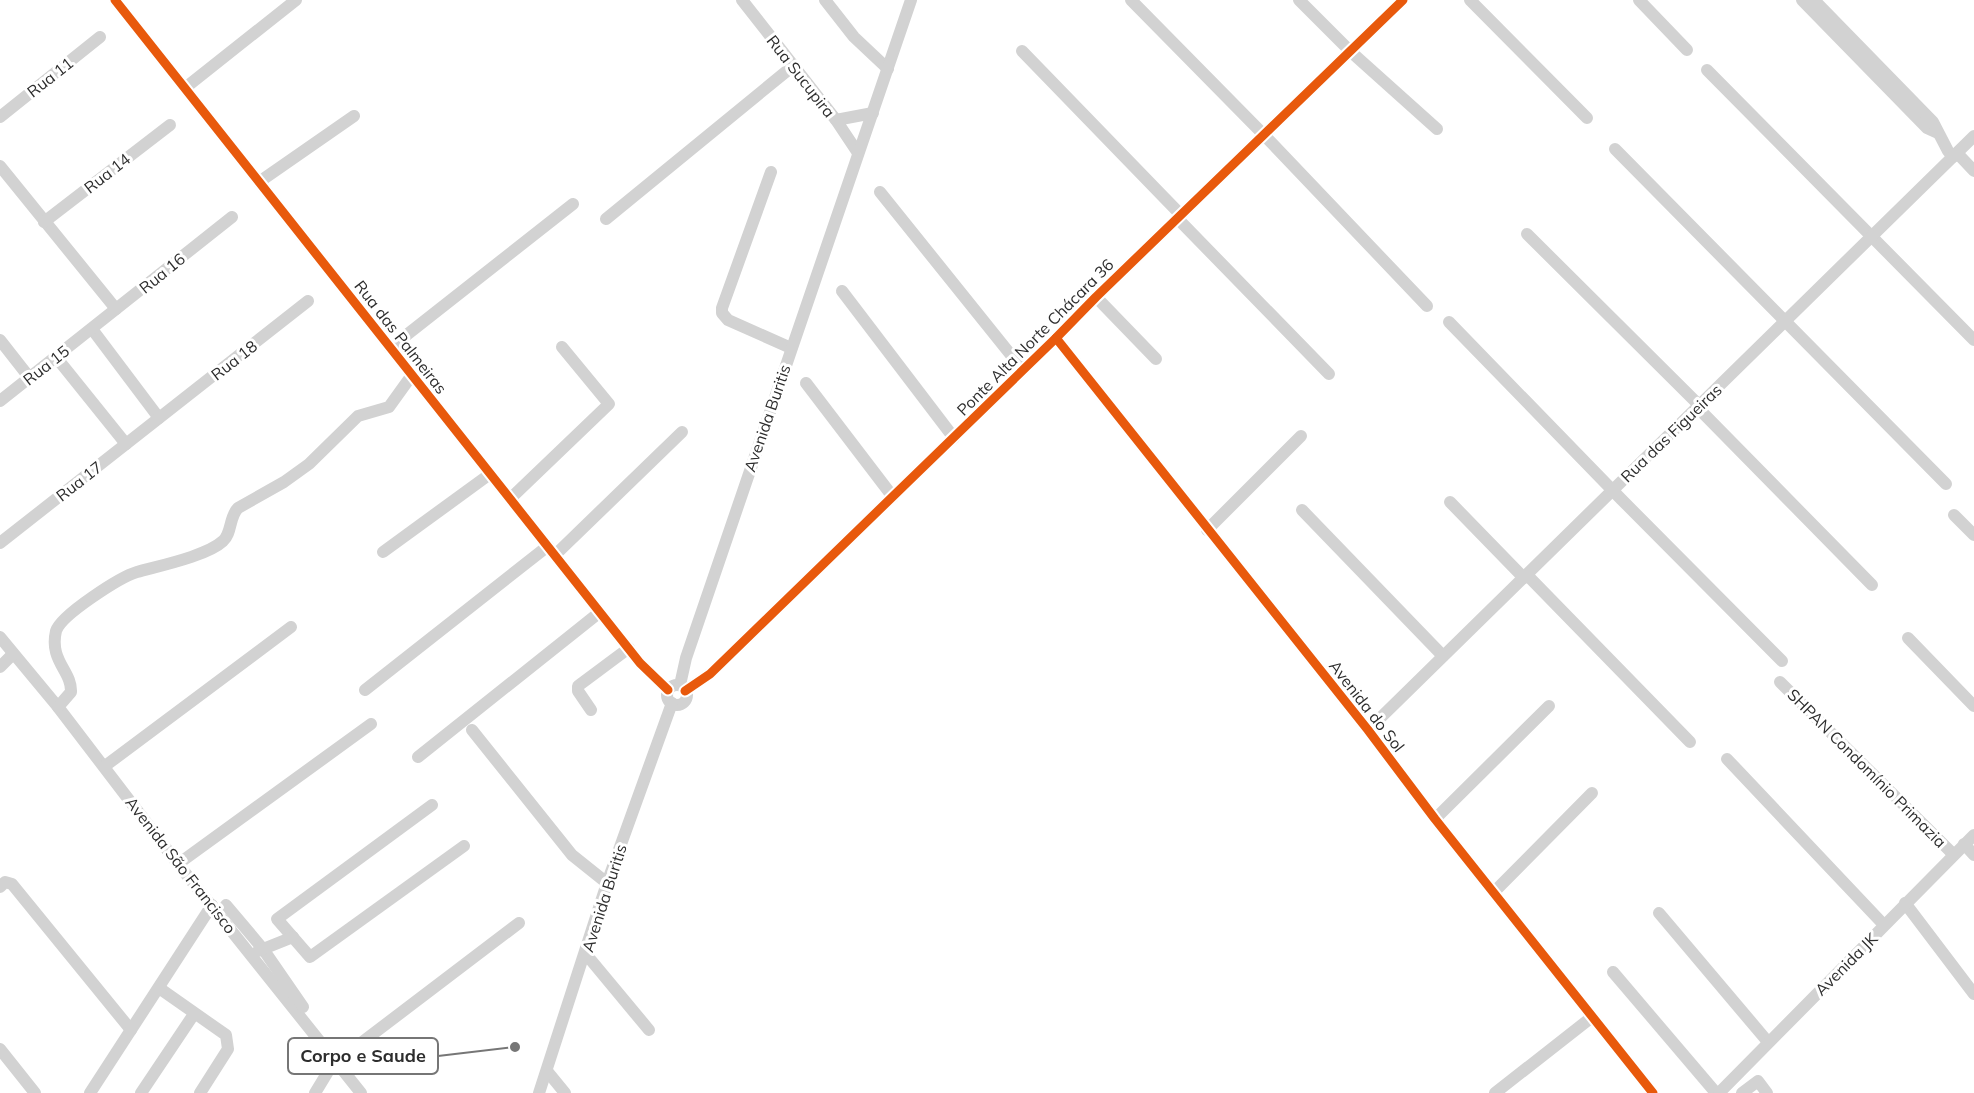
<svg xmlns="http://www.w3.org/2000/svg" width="1974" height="1093" viewBox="0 0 1974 1093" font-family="Mulish,sans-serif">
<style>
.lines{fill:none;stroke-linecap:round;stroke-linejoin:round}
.minor{stroke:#d2d2d2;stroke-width:12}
.cycleway-casing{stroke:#fff;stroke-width:13}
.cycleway{stroke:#e8590c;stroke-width:9}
.labels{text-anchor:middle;stroke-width:6;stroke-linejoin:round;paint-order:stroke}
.street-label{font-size:16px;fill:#2d2d2d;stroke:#fff}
.leader{fill:none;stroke:#767676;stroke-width:2}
.callout-dot{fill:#767676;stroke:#fff;stroke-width:2}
.callout{fill:#fff;stroke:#767676;stroke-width:2}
.callout-label{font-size:18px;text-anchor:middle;font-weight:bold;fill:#2d2d2d}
</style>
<rect width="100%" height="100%" fill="#fff"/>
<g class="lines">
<g class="minor">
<polyline points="115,0 640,663 668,690"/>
<polyline points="742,0 836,120 858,153"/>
<polyline points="825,0 854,37 888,69"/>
<polyline points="1131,0 1264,135 1427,306"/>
<polyline points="1299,0 1350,51 1437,129"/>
<polyline points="1470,0 1587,118"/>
<polyline points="1639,0 1687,50"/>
<polyline points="1802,0 1927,128 1938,133"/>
<polyline points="1814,0 1933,122 1948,151 1953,157"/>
<polyline points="1022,51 1181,215"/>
<polyline points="1707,70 1974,340"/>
<polyline points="185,88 296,0"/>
<polyline points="0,117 100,37"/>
<polyline points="836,120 873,113"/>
<polyline points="1615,149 1946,484"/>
<polyline points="1957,153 1974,171"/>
<polyline points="0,166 116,309"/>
<polyline points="771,172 722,308 722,313 728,320 791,348"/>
<polyline points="259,182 354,116"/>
<polyline points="880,192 1023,370"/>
<polyline points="606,219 793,66"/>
<polyline points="1178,219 1329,374"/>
<polyline points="44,222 170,125"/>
<polyline points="1527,234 1700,406"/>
<polyline points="842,291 954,438"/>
<polyline points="1096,297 1156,359"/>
<polyline points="1449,322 1621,499 1782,661"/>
<polyline points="92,329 159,418"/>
<polyline points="1056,338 1368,730 1435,819 1653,1093"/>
<polyline points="0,340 29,377"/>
<polyline points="390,348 573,204"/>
<polyline points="56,357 126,444"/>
<polyline points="806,383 893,497"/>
<polyline points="0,401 232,217"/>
<polyline points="1698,408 1872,585"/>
<polyline points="510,499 609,404 562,347"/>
<polyline points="1450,502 1524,578"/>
<polyline points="1302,510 1443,656"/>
<polyline points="1954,515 1974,535"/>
<polyline points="1207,530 1301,436"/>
<polyline points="0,543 308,301"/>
<polyline points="383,552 490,474"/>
<polyline points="555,555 682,432"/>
<polyline points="1527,575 1690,742"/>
<polyline points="0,637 58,707 178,864 361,1093"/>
<polyline points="1908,638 1974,706"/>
<polyline points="0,667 13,654"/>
<polyline points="1780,682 1953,854"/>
<polyline points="680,685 686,658 911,0"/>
<circle cx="677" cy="695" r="10"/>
<polyline points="365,690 548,546"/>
<polyline points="685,691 710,674 1056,338 1096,297 1403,0"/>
<path d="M58,707L71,692C72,671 49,661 56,631C61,615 120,577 137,572C158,566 207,556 223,541C232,533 229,517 238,508L284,482L309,464L358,416L389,407L412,375"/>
<polyline points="591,710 578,691 578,686 629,648"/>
<polyline points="472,730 572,855 607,883"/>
<polyline points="1368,730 1974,136"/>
<polyline points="418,757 600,612"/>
<polyline points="1727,759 1884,925"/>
<polyline points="105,766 291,627"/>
<polyline points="432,805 277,919 310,957 464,846"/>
<polyline points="1435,819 1549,706"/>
<polyline points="1964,844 1974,855"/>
<polyline points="178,864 371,724"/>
<polyline points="0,887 5,882 12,884 131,1030"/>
<polyline points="1494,892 1592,793"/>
<polyline points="1905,903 1974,994"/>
<polyline points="226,905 263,949 303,1007"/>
<polyline points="1659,913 1768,1042"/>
<polyline points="258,951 293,937"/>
<polyline points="585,953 649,1030"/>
<polyline points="1613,972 1716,1093"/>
<polyline points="159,988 226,1035 228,1049 200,1093"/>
<polyline points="0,1049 35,1093"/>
<polyline points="547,1071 565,1093"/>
<polyline points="90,1093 212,905"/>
<polyline points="141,1093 194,1014"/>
<polyline points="315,1093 329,1070 336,1062 519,923"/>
<polyline points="539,1093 607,883 672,703"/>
<polyline points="1495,1093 1592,1017"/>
<polyline points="1719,1093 1974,835"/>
<polyline points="1742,1093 1758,1081 1767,1093"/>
</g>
<defs>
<g id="cycleway">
<polyline points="115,0 640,663 668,690"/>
<polyline points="1056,338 1368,730 1435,819 1653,1093"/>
<polyline points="685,691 710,674 1056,338 1096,297 1403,0"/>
</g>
</defs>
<use href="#cycleway" class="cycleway-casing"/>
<use href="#cycleway" class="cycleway"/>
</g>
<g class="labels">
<g class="street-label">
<text transform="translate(801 76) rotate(52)" y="6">Rua Sucupira</text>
<text transform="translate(50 77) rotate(-38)" y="6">Rua 11</text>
<text transform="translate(107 173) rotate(-38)" y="6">Rua 14</text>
<text transform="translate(162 273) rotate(-39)" y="6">Rua 16</text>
<text transform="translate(401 337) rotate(52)" y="6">Rua das Palmeiras</text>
<text transform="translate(1035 337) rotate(-45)" y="6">Ponte Alta Norte Chácara 36</text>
<text transform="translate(234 360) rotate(-38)" y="6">Rua 18</text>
<text transform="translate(46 365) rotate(-38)" y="6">Rua 15</text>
<text transform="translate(767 418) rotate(-71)" y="6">Avenida Buritis</text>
<text transform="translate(1671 433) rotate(-44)" y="6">Rua das Figueiras</text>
<text transform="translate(79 481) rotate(-38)" y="6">Rua 17</text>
<text transform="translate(1367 706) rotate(52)" y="6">Avenida do Sol</text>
<text transform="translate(1867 768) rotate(45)" y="6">SHPAN Condomínio Primazia</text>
<text transform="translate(181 865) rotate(52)" y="6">Avenida São Francisco</text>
<text transform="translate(604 898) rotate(-72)" y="6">Avenida Buritis</text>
<text transform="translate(1846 964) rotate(-45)" y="6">Avenida JK</text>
</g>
</g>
<path class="leader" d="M515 1047L438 1056"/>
<circle class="callout-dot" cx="515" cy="1047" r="6"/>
<rect class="callout" x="288" y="1038" width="150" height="36" rx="6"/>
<g class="callout-label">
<text x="363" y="1062">Corpo e Saude</text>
</g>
</svg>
